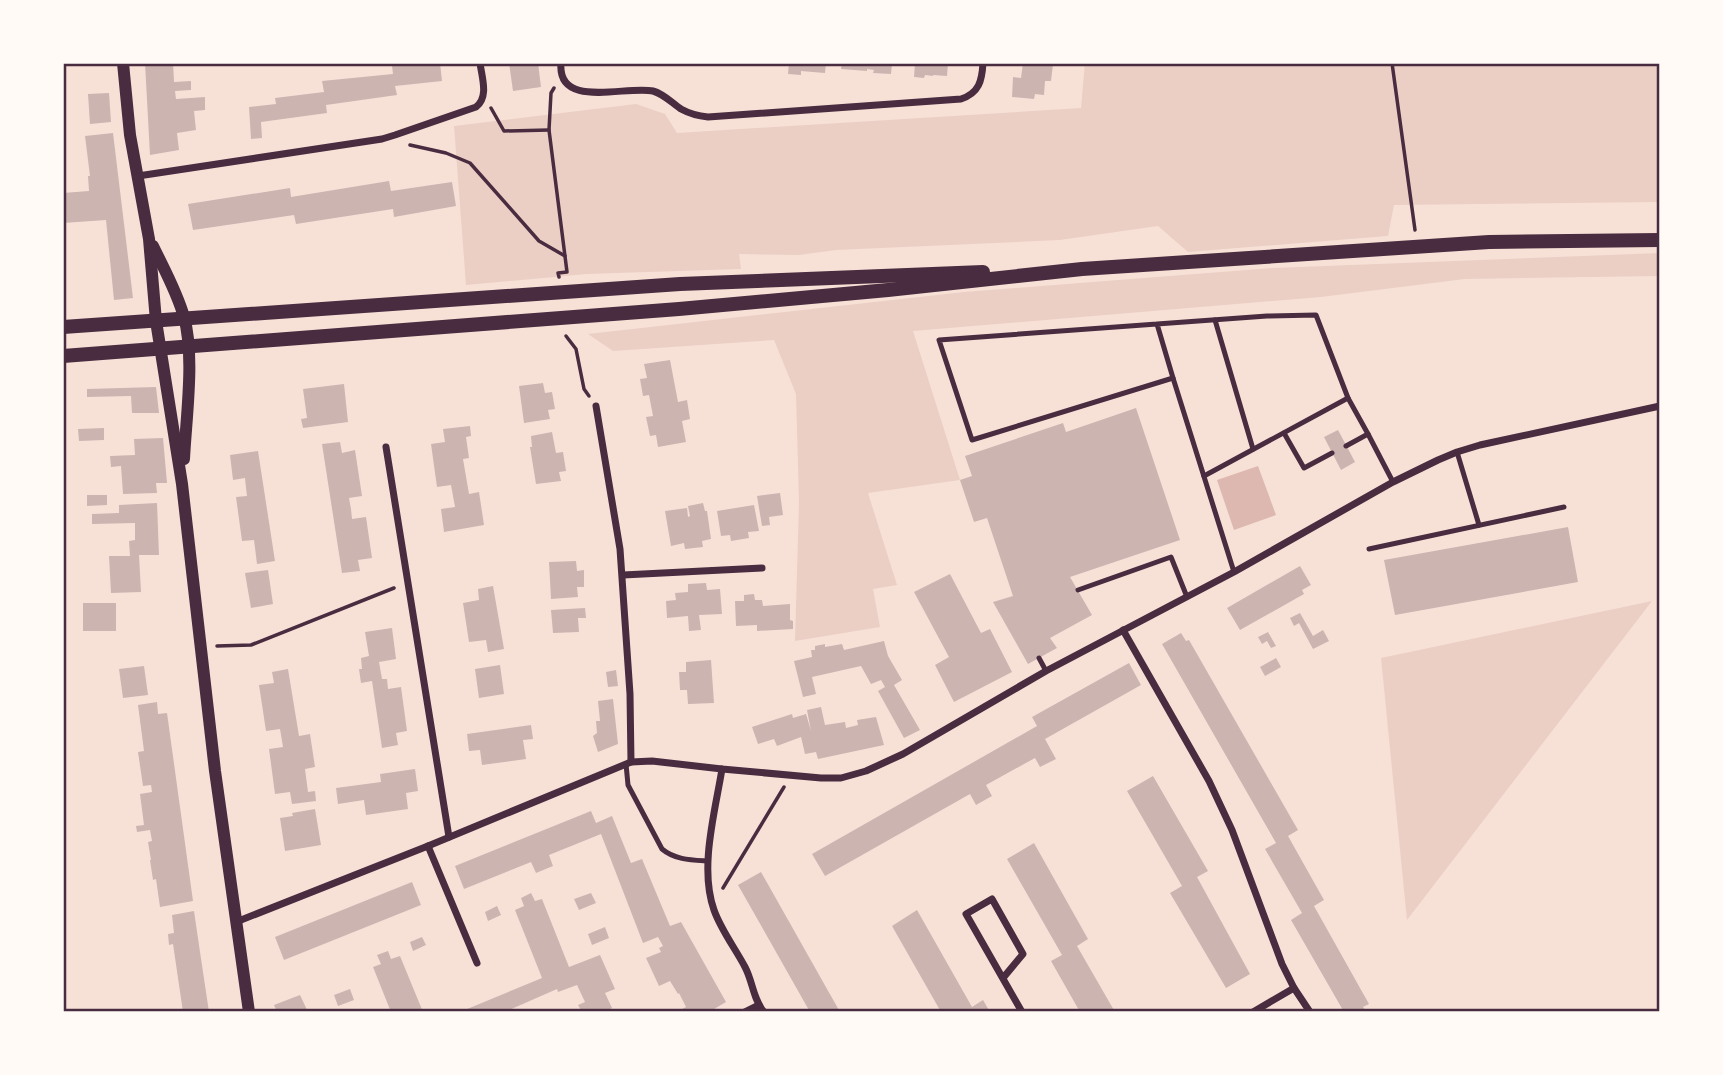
<svg xmlns="http://www.w3.org/2000/svg" width="1723" height="1075" viewBox="0 0 1723 1075" font-family="'Fira Sans Condensed',sans-serif">
<style>
.green{fill:#ebcfc5}
.water{fill:#dcb8b0}
.building{fill:#ccb4b1}
.lines{fill:none;stroke-linecap:round;stroke-linejoin:round}
.path{stroke:#4a2c40;stroke-width:3.5}
.service{stroke:#4a2c40;stroke-width:5}
.minor{stroke:#4a2c40;stroke-width:7}
.tertiary{stroke:#4a2c40;stroke-width:12}
.secondary{stroke:#4a2c40;stroke-width:14}
.neatline{fill:none;stroke:#4a2c40;stroke-width:2.5}
</style>
<rect width="100%" height="100%" fill="#f7e1d7"/>
<g class="green">
<polygon points="1085,63 1660,63 1660,202 1394,205 1388,236 1188,252 1158,226 1060,240 836,250 799,255 739,254 741,269 587,274 466,285 454,126 636,104 665,114 677,133 1081,108"/>
<polygon points="1660,253 1660,276 1465,279 1321,297 913,331 960,480 868,493 897,585 873,589 880,627 795,641 799,502 796,394 774,340 613,351 588,334 964,292 1273,268"/>
<polygon points="1652,601 1407,920 1381,658"/>
</g>
<polygon class="water" points="1258,466 1276,515 1234,530 1217,480"/>
<g class="building">
<polygon points="145,63 173,63 174,82 191,81 191,90 175,91 176,99 205,97 205,110 194,111 196,130 177,133 179,150 150,155"/>
<polygon points="421,63 440,63 442,81 395,86 397,95 326,105 327,113 261,122 262,138 251,139 249,107 276,104 275,98 324,92 322,81 393,74 392,66"/>
<polygon points="509,63 538,63 541,87 513,91"/>
<polygon points="789,63 826,63 825,73 801,71 801,75 788,74"/>
<polygon points="842,63 892,63 891,74 873,73 874,70 867,69 867,71 841,69"/>
<polygon points="915,63 948,63 947,76 933,75 933,76 925,75 924,78 914,77"/>
<polygon points="1023,63 1053,64 1051,81 1045,81 1044,95 1035,94 1034,99 1012,97 1013,77 1021,78"/>
<polygon points="109,93 111,122 90,124 88,94"/>
<polygon points="113,133 133,298 114,300 106,220 63,223 63,193 89,191 88,176 90,176 85,136"/>
<polygon points="389,181 391,191 452,182 456,206 394,217 393,209 296,224 294,215 193,230 188,204 290,188 291,197"/>
<polygon points="670,360 678,402 687,400 690,419 682,421 686,442 658,447 656,435 650,436 646,417 653,416 649,395 643,396 640,379 647,378 644,364"/>
<polygon points="543,383 545,393 552,392 555,409 548,410 550,419 524,423 519,386"/>
<polygon points="344,384 348,422 303,428 301,419 307,418 303,389"/>
<polygon points="156,387 159,413 132,413 131,396 87,397 87,389"/>
<polygon points="1136,408 1180,540 1070,577 1092,615 1050,638 1057,648 1028,664 993,602 1013,596 987,518 974,522 960,480 972,476 965,456 1063,423 1066,432"/>
<polygon points="470,426 471,436 466,437 469,458 463,459 469,494 479,492 484,525 444,532 441,509 455,507 451,485 437,487 431,444 445,442 443,429"/>
<polygon points="104,428 104,440 79,441 78,429"/>
<polygon points="1338,430 1355,462 1341,470 1324,437"/>
<polygon points="552,432 556,453 563,452 566,471 559,472 561,481 536,484 530,447 532,447 531,436"/>
<polygon points="163,438 167,483 156,483 157,493 123,494 121,466 111,467 110,456 135,455 134,439"/>
<polygon points="340,442 342,453 355,450 362,496 349,498 351,509 352,519 366,517 372,558 358,560 360,571 342,573 322,444"/>
<polygon points="258,451 275,561 257,564 254,540 242,541 236,497 247,496 246,488 245,478 233,480 230,455"/>
<polygon points="780,493 783,515 769,517 770,525 762,526 757,496"/>
<polygon points="87,495 107,495 107,505 87,506"/>
<polygon points="157,503 159,555 139,555 141,592 111,593 109,556 130,556 129,541 135,540 135,523 92,524 92,514 119,513 119,505"/>
<polygon points="703,503 705,511 707,511 711,539 702,541 703,547 685,549 684,543 671,546 665,511 687,508 688,517 690,516 688,506"/>
<polygon points="754,505 759,531 748,532 749,538 731,541 730,535 721,536 717,511"/>
<polygon points="1568,527 1578,582 1395,615 1384,560"/>
<polygon points="576,561 577,571 584,570 584,587 577,587 578,597 551,599 549,562"/>
<polygon points="1300,566 1311,585 1302,590 1304,594 1240,630 1227,608"/>
<polygon points="268,570 273,604 251,608 245,573"/>
<polygon points="950,574 981,633 990,629 1012,672 954,702 935,665 949,657 914,592"/>
<polygon points="706,583 707,590 720,589 722,614 699,615 701,630 689,631 688,616 667,618 666,601 676,600 675,593 688,592 688,584"/>
<polygon points="493,586 504,649 488,652 486,640 469,642 463,603 479,600 478,589"/>
<polygon points="754,594 755,600 762,600 763,606 790,604 790,620 793,621 793,629 757,631 757,625 736,626 735,601 744,601 744,595"/>
<rect x="83" y="603" width="33" height="28"/>
<polygon points="585,608 586,618 578,618 579,632 553,633 551,610"/>
<polygon points="1300,613 1313,636 1323,630 1329,641 1313,649 1299,623 1294,626 1290,618"/>
<polygon points="392,628 396,659 379,662 382,679 387,679 388,689 401,687 407,731 396,733 398,745 382,748 372,681 361,683 359,669 362,669 361,658 369,656 365,632"/>
<polygon points="1268,632 1276,646 1271,648 1267,641 1262,644 1258,637"/>
<polygon points="1181,633 1186,641 1189,640 1298,830 1288,836 1324,900 1314,906 1369,1004 1363,1007 1366,1012 1344,1012 1291,920 1302,913 1265,849 1276,843 1162,644"/>
<polygon points="884,641 888,656 902,680 894,685 920,730 904,738 878,691 885,687 881,680 871,684 861,666 812,677 816,694 803,697 794,661 812,657 811,650 815,650 815,646 825,644 825,647 842,644 844,650"/>
<polygon points="1276,658 1281,667 1265,676 1260,667"/>
<polygon points="711,660 714,703 688,704 687,690 680,690 679,672 686,672 686,662"/>
<polygon points="1129,663 1141,685 1045,739 1056,759 1040,767 1035,758 986,785 992,796 976,805 970,794 825,876 812,854 1037,726 1032,717"/>
<polygon points="500,665 504,694 479,698 475,669"/>
<polygon points="144,666 148,695 123,698 119,669"/>
<polygon points="288,669 299,736 310,734 315,767 305,769 308,792 315,791 316,801 292,804 290,792 275,794 269,749 283,747 280,729 266,731 259,685 274,683 272,672"/>
<polygon points="616,670 618,686 608,687 606,672"/>
<polygon points="613,699 618,744 598,752 593,736 597,733 596,721 600,721 598,701"/>
<polygon points="157,702 158,714 167,713 193,901 160,907 156,879 153,880 150,860 151,860 148,842 152,841 150,830 137,832 136,826 144,825 140,794 152,792 151,785 143,786 138,752 144,751 138,705"/>
<polygon points="821,707 825,725 845,722 846,728 858,725 857,720 876,717 884,745 818,759 816,752 805,754 801,737 777,746 774,739 758,744 752,727 792,714 793,718 806,714 811,731 807,710"/>
<polygon points="531,725 533,739 523,740 526,759 482,765 480,750 469,751 467,734"/>
<polygon points="415,769 418,791 406,793 408,809 366,815 364,800 338,804 336,788 381,782 380,774"/>
<polygon points="1153,776 1208,871 1197,877 1250,974 1226,988 1170,893 1182,886 1127,791"/>
<polygon points="315,809 321,845 285,851 280,818 293,816 292,813"/>
<polygon points="591,811 596,823 612,816 631,863 642,859 670,926 681,922 726,1002 709,1012 676,1012 686,1007 679,993 678,994 670,981 659,986 646,958 661,952 659,948 663,946 658,937 643,943 601,834 549,855 553,866 536,873 531,862 464,889 455,866"/>
<polygon points="1034,843 1088,939 1077,946 1115,1012 1080,1012 1051,961 1062,955 1007,859"/>
<polygon points="761,872 840,1012 810,1012 738,885"/>
<polygon points="412,882 421,905 284,960 275,937"/>
<polygon points="531,893 535,901 542,899 569,967 600,955 615,989 605,993 612,1008 604,1012 582,1012 578,1005 585,1002 577,985 558,992 557,989 507,1011 460,1012 542,978 515,910 524,906 521,898"/>
<polygon points="591,893 596,903 579,910 574,899"/>
<polygon points="497,906 501,915 488,921 485,912"/>
<polygon points="917,910 972,1007 983,1000 990,1012 941,1012 892,926"/>
<polygon points="194,911 200,952 209,1012 183,1012 173,944 169,945 168,934 174,933 172,915"/>
<polygon points="605,927 609,938 592,945 588,934"/>
<polygon points="422,937 426,945 413,951 410,942"/>
<polygon points="388,951 391,959 400,956 423,1012 391,1012 373,967 381,964 377,955"/>
<polygon points="350,989 354,1000 338,1006 334,995"/>
<polygon points="300,995 308,1012 277,1012 274,1005"/>
</g>
<g class="lines">
<g class="path">
<polyline points="1392,63 1415,230"/>
<polyline points="554,88 551,93 549,130 567,272 558,273 559,277"/>
<polyline points="491,108 504,131 549,130"/>
<polyline points="410,145 446,153 470,163 539,241 565,256"/>
<polyline points="566,336 576,349 584,389 589,396"/>
<polyline points="217,646 251,645 394,588"/>
<polyline points="723,888 784,787"/>
</g>
<g class="service">
<polyline points="1215,320 1253,449"/>
<polyline points="1157,324 1173,378 972,440 939,340 1267,316 1316,315 1348,398"/>
<polyline points="1173,378 1234,572"/>
<polyline points="1284,433 1304,468 1332,453"/>
<polyline points="1368,434 1393,482"/>
<polyline points="1457,452 1479,525"/>
<polyline points="1204,476 1348,398 1368,434 1346,446"/>
<polyline points="1369,549 1564,507"/>
<polyline points="1078,590 1171,557 1187,597"/>
<polyline points="1039,658 1046,671"/>
<path d="M626,764L628,785L662,849C675,860 692,860 708,861"/>
</g>
<g class="minor">
<path d="M561,63C557,110 627,85 653,91C664,94 672,103 681,109C690,114 698,116 708,117L961,99C979,93 982,81 983,63"/>
<path d="M138,176L382,139L395,135L476,107C489,97 482,78 480,63"/>
<polyline points="596,406 620,549 630,694 631,762"/>
<polyline points="386,447 449,837"/>
<polyline points="623,575 762,568"/>
<polyline points="1123,630 1209,781 1232,830 1282,964 1294,988 1310,1012"/>
<path d="M722,769C715,812 699,868 714,910C721,930 735,948 745,967C753,982 753,999 764,1012"/>
<polyline points="428,846 477,963"/>
<polyline points="236,922 428,846 631,762 652,761 722,769 821,778 841,778 866,771 903,754 1046,671 1234,572 1393,482 1438,460 1457,452 1480,445 1660,406"/>
<polyline points="1003,978 1023,954 992,899 966,914 1022,1012"/>
<polyline points="745,1012 759,1005"/>
<polyline points="1253,1012 1294,988"/>
</g>
<g class="tertiary">
<polyline points="123,63 130,135 149,239 156,321 182,484 215,771 249,1012"/>
<path d="M153,246C164,269 177,292 184,317C195,356 186,418 184,459"/>
</g>
<g class="secondary">
<polyline points="63,327 680,284 983,272"/>
<polyline points="63,356 679,309 888,290 1082,269 1489,242 1660,240"/>
</g>
</g>
<rect width="1723" height="1075" fill="none" stroke="#fffaf5" stroke-width="130"/>
<rect x="65" y="65" width="1593" height="945" class="neatline"/>
</svg>
